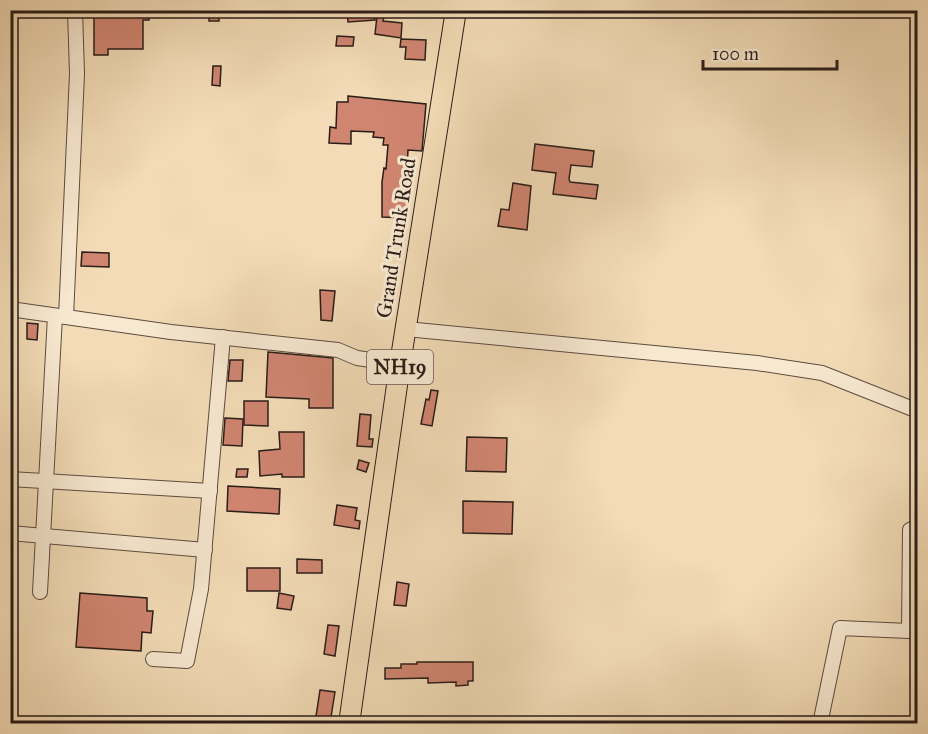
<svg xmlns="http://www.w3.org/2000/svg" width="928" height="734" viewBox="0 0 928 734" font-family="'IM FELL Great Primer',serif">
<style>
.building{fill:#d08571;stroke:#2a1d18;stroke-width:1.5}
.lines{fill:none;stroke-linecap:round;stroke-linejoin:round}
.minor-casing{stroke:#5c4c40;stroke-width:16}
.highway-casing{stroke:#2a1d18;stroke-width:22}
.minor{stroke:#f7e8d0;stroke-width:14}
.highway{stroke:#f2dbb6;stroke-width:20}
.labels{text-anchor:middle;stroke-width:6;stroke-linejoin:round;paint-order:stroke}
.shield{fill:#f7e8d0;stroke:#685a4f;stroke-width:1.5}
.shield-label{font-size:20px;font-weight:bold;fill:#2a1d18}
.street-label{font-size:21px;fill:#2a1d18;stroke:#f7e8d0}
</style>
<rect width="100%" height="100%" fill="#f2dbb6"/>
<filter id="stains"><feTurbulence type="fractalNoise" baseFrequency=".00333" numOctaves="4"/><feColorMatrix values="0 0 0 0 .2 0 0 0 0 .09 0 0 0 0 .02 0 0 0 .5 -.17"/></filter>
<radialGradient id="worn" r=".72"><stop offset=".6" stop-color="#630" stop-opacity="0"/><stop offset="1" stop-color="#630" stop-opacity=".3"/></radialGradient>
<g class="building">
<polygon points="94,10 149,10 149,20 143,20 143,49 108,49 108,55 94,55"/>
<rect x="209" y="10" width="10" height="11"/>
<polygon points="347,10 375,10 375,20 348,22"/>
<polygon points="377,16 384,17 383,21 402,23 401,38 375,34"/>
<polygon points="337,36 354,37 353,46 336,46"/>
<polygon points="401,39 426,40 425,60 405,59 406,47 400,47"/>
<polygon points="213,66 221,66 220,86 212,85"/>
<polygon points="348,96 426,104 422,151 408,150 407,169 411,169 406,218 382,217 382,182 384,168 386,169 388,145 383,145 384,138 373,137 374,132 351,131 351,144 329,143 330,127 336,128 337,102 348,102"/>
<polygon points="535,144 594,151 592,167 571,165 569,179 570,182 598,185 596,199 553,194 556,173 532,170"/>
<polygon points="513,183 531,186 527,230 498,226 501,209 509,210"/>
<polygon points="82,252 109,253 109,267 81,266"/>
<polygon points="320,290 335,291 332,321 321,320"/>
<polygon points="27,323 38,324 37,340 27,339"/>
<polygon points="268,352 333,358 333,408 309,408 309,399 266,397"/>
<polygon points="230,360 243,360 242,381 228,381"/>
<polygon points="431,390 438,391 432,426 421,424 426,399 429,400"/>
<polygon points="244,401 268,401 268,426 244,425"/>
<polygon points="360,414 371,415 369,439 373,439 372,447 357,446"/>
<polygon points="225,418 243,419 242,446 223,445"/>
<polygon points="279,432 304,432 304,477 282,477 282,474 260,476 259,451 280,449"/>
<polygon points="467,437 507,438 506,472 466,471"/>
<polygon points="359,460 369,463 366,472 357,469"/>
<polygon points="237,469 248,469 247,477 236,477"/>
<polygon points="228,486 280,489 279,514 227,511"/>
<polygon points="463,501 513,502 512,534 463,533"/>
<polygon points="337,505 357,508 355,520 360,521 359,529 334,525"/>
<polygon points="297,559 322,560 322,573 297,573"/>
<rect x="247" y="568" width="33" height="23"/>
<polygon points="397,582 409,584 406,606 394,605"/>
<polygon points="80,593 147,598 147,611 153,611 151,633 142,632 141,651 76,647"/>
<polygon points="279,593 294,596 291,610 277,608"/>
<polygon points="328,625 339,626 335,656 324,654"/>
<polygon points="417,662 473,662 473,681 468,681 468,685 456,686 456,682 428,683 428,678 385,679 385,668 401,668 401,664 417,664"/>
<polygon points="320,690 335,692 330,723 315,723"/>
</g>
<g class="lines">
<defs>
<g id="minor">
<polyline points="10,309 171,332 338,350 357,358 400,364"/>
<polyline points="66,317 77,74 75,10"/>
<polyline points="406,329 757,363 822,373 918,411"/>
<polyline points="10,479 210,491"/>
<polyline points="10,533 205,550"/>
<polyline points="40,592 55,316"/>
<polyline points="153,659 187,661 201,589 223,337"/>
<polyline points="820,724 840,628 909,631 910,530 918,526"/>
</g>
<polyline id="highway" points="349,724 400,364 456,10"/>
</defs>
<use href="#minor" class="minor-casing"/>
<use href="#highway" class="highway-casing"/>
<use href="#minor" class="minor"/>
<use href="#highway" class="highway"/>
</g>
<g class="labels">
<rect class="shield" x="367" y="350" width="66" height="34" rx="4.5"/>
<g class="shield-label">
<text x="400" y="374">NH19</text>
</g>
<g class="street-label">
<text transform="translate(396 238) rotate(-81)" y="7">Grand Trunk Road</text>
</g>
</g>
<rect width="928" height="734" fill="none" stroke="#f2dbb6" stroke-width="36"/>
<rect x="12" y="12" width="904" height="710" fill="none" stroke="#2a1d18" stroke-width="3"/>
<rect x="18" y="18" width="892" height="698" fill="none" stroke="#2a1d18" stroke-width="1.5"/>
<path d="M703 60v9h134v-9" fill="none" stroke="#2a1d18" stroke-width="3"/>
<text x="712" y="60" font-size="18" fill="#2a1d18" stroke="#f7e8d0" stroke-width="4.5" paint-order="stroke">100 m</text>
<rect width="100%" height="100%" filter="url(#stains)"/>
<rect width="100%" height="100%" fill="url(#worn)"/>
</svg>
